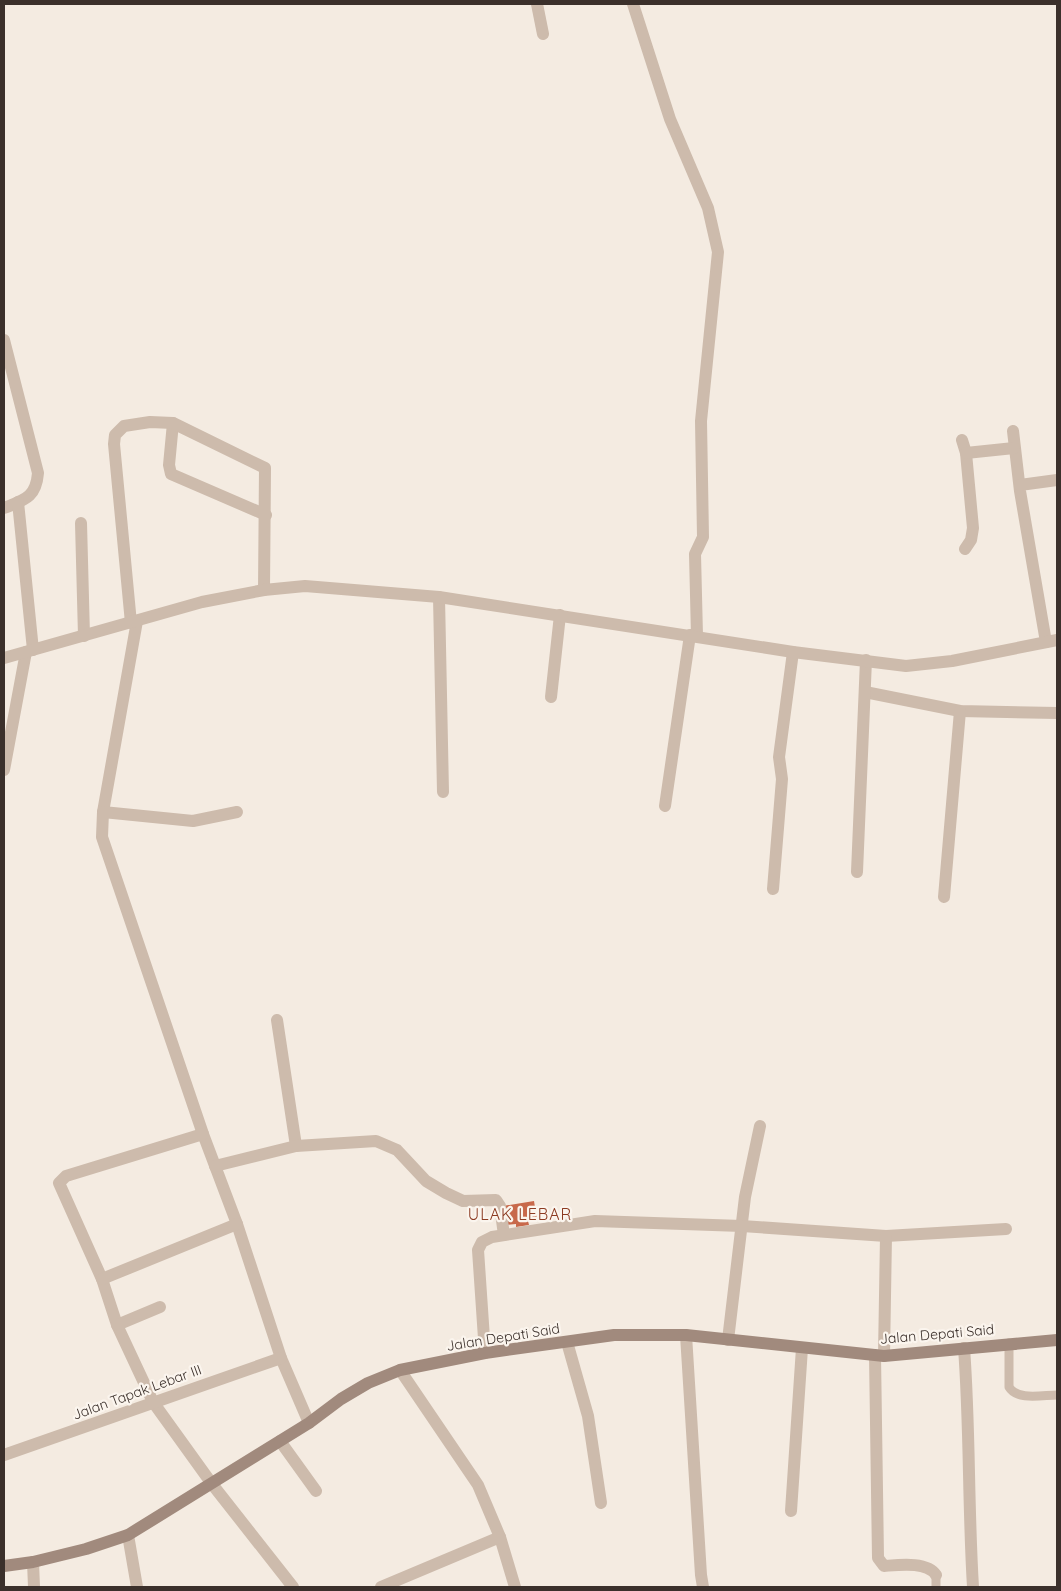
<svg xmlns="http://www.w3.org/2000/svg" width="1061" height="1591" viewBox="0 0 1061 1591" font-family="Quicksand,sans-serif">
<style>
.building{fill:#c8694b}
.lines{fill:none;stroke-linecap:round;stroke-linejoin:round}
.service{stroke:#cdbbac;stroke-width:9}
.minor{stroke:#cdbbac;stroke-width:12}
.tertiary{stroke:#cdbbac;stroke-width:12}
.secondary{stroke:#a18a7d;stroke-width:12}
.labels{text-anchor:middle;stroke-width:4.5;stroke-linejoin:round;paint-order:stroke}
.street-label{font-size:14px;fill:#3b302b;stroke:#fbf5ee}
.quarter-label{font-size:16px;letter-spacing:1px;fill:#8c3b22;stroke:#fbf5ee}
</style>
<rect width="100%" height="100%" fill="#f4ebe1"/>
<polygon class="building" points="534,1201 537,1220 528,1221 529,1225 516,1227 516,1224 505,1225 503,1206"/>
<g class="lines">
<g class="service">
<path d="M1009,1343V1387C1017,1401 1043,1395 1057,1395"/>
<polyline points="936,1575 936,1587"/>
</g>
<g class="minor">
<polyline points="537,4 543,34"/>
<polyline points="633,4 670,119 708,208 718,252 701,421 703,537 695,554 697,636"/>
<path d="M4,340L38,473C36,498 24,500 4,508"/>
<polyline points="173,423 169,465 171,474 266,515"/>
<polyline points="1013,431 1020,491 1046,642"/>
<polyline points="962,440 966,453 973,528 971,540 965,549"/>
<polyline points="966,453 1014,448"/>
<polyline points="1020,485 1057,480"/>
<polyline points="18,502 33,650"/>
<polyline points="81,523 84,636"/>
<polyline points="439,597 443,792"/>
<polyline points="137,621 103,812 102,837 203,1134 237,1224 281,1358 309,1423"/>
<polyline points="131,623 114,444 115,435 124,426 150,422 173,423 265,468 264,590"/>
<polyline points="865,692 960,711 1057,713"/>
<polyline points="551,697 560,615"/>
<polyline points="4,770 26,652"/>
<polyline points="665,806 690,635"/>
<polyline points="103,812 193,821 237,812"/>
<polyline points="857,872 866,660"/>
<polyline points="773,889 782,779 779,757 793,652"/>
<polyline points="944,897 960,711"/>
<polyline points="277,1020 296,1146"/>
<polyline points="203,1134 66,1176 59,1183 102,1279 117,1325 153,1402 212,1484 293,1587"/>
<polyline points="215,1166 296,1146 376,1141 397,1150 426,1181 446,1193 463,1201 496,1200 500,1206 504,1235"/>
<polyline points="102,1279 237,1224"/>
<polyline points="117,1325 160,1307"/>
<polyline points="686,1335 701,1575 703,1587"/>
<polyline points="728,1340 745,1197 760,1126"/>
<polyline points="567,1342 588,1416 601,1503"/>
<path d="M964,1348C970,1427 968,1507 973,1587"/>
<polyline points="485,1353 478,1250 482,1242 492,1237 595,1221 742,1226 886,1236 1006,1229"/>
<path d="M875,1355L878,1558L884,1566C898,1565 927,1561 936,1575"/>
<polyline points="884,1356 886,1236"/>
<polyline points="400,1370 478,1485 500,1537 515,1587"/>
<polyline points="280,1441 316,1491"/>
<polyline points="4,1455 281,1358"/>
<polyline points="791,1511 802,1348"/>
<polyline points="128,1535 137,1587"/>
<polyline points="33,1562 34,1587"/>
<polyline points="381,1587 500,1537"/>
</g>
<polyline class="tertiary" points="4,658 202,602 264,590 305,586 439,597 793,652 906,666 952,661 1057,640"/>
<polyline class="secondary" points="4,1566 33,1562 86,1549 128,1535 309,1423 341,1399 368,1383 400,1370 485,1353 614,1335 686,1335 884,1356 1057,1340"/>
</g>
<g class="labels">
<g class="street-label">
<text transform="translate(937 1334) rotate(-5)" y="5">Jalan Depati Said</text>
<text transform="translate(503 1337) rotate(-9)" y="5">Jalan Depati Said</text>
<text transform="translate(137 1392) rotate(-20)" y="5">Jalan Tapak Lebar III</text>
</g>
<g class="quarter-label">
<text x="520" y="1220">ULAK LEBAR</text>
</g>
</g>
<rect width="1061" height="1591" fill="none" stroke="#3b302b" stroke-width="10"/>
</svg>
